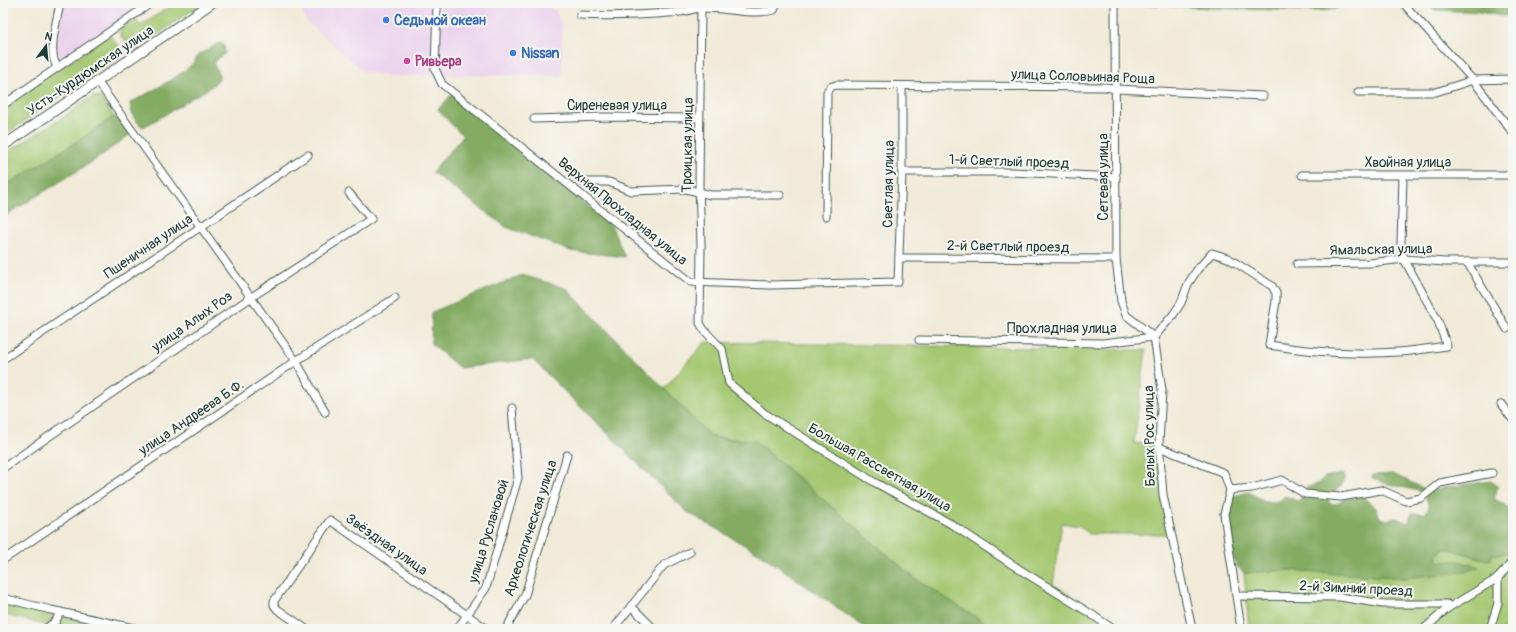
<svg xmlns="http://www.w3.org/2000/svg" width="1516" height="632" viewBox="0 0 1516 632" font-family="Pangolin,sans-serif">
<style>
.built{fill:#ebd1ec}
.green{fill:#a4c770;stroke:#628252}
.forest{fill:#83ac62;stroke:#51744b}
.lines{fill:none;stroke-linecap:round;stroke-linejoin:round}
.minor-casing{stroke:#3e574d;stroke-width:9}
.major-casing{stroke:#3e574d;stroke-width:11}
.minor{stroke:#fff;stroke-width:7}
.major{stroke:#fff;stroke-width:9}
.shop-dot{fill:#3f7fe0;stroke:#f6f6f2;stroke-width:1.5}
.hotel-dot{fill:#d1479c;stroke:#f6f6f2;stroke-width:1.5}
.labels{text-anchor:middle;stroke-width:4;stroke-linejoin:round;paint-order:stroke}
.shop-label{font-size:14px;font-weight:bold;fill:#366cbe;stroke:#f6f6f2;text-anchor:start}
.hotel-label{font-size:14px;font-weight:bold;fill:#b23c85;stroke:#f6f6f2;text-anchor:start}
.street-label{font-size:14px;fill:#1f3d34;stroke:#f6f6f2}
</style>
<rect width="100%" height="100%" fill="#f6f6f2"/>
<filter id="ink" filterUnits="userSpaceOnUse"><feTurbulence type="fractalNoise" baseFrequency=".025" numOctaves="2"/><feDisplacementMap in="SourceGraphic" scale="8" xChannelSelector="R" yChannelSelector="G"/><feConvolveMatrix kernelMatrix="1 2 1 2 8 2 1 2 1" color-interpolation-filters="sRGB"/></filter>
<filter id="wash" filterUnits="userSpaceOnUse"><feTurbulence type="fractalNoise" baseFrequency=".012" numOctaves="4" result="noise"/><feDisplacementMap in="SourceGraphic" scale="16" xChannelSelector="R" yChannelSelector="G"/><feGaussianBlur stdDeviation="0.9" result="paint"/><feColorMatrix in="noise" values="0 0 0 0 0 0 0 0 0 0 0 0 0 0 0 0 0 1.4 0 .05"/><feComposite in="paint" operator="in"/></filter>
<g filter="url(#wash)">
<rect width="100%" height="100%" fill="#f1ead8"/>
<g class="built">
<polygon points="63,3 146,3 66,58 63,58 59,56 55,50"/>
<polygon points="299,3 508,3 508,6 546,6 556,11 562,26 562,76 443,75 390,77 363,71 307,22"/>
</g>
<g class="green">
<path d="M175,3H203L139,47C131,48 116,37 121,28C124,24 131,21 135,18L140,26Z"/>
<polygon points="110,35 122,51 120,57 47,105 3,136 3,109 104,37"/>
<polygon points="93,96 101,98 114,117 75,143 3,187 3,155 65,116"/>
<polygon points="705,342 1146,350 1134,443 1155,445 1168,534 1089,534 1080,526 1062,523 1053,584 1118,629 994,629 913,577 755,441 711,437 664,389"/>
<path d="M1513,548V629H1249L1244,573L1291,570L1404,578L1458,561L1440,562L1436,556L1442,549H1450L1487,560L1492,554C1499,554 1508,555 1513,548Z"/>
<polygon points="3,602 53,615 54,619 45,625 3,614"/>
<polygon points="63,617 120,629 50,629 59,623"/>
</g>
<g class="forest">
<path d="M1128,3H1340L1338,8C1324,13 1296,10 1280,10C1239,9 1199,8 1158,5C1148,4 1139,7 1128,3Z"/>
<polygon points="1426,3 1513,3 1513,14 1502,16 1479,12 1435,10"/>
<path d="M221,42L224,46L225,53L213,63L220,77C211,90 199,93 187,101C172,110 159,119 143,127C134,121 131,114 130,103C144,95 195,70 198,55Z"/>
<polygon points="452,94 611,225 625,257 571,251 506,227 432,172 463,136 438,110"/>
<polygon points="118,115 130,131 128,136 95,160 3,217 3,187 75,143 112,118"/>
<polygon points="522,275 566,288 711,437 755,441 913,577 994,629 867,629 762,555 687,512 532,359 460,368 431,344 432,312"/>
<path d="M1341,474L1345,476L1342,485L1329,497L1328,501L1332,504L1339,503L1343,499L1362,496L1377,509L1380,518L1386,520L1396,518L1408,523L1412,513L1425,514L1429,507L1424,492L1388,484L1372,478L1373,475L1393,474L1427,490L1491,481L1498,487L1494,499L1504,504L1513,514V548C1508,555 1499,554 1492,554L1491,559L1487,560L1450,549H1442L1436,556L1440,562L1458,561L1479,567L1463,572L1404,578L1291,570L1244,573L1237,566L1230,550L1233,543L1225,515L1231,497L1249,492L1265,502H1278L1285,496L1300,502L1302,492L1306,488L1317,484L1325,477Z"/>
</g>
</g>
<g filter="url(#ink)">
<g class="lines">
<defs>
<g id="minor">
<polyline points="439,3 437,4 435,69 442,84 691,282 770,285 898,282 902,172 902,86"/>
<polyline points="1115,3 1116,259 1121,301 1126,315 1154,337 1162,390 1159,443 1163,495 1192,629"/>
<polyline points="1403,3 1473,80 1513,133"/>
<polyline points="701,8 699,185 701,244 700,323 704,330 722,349 729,383 764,413 874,482 951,524 1019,569 1091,614 1113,629"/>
<path d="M580,15C614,17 646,15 680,12C687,12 694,8 701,8C724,7 751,16 774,10L777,3"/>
<path d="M57,67C47,50 57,22 60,3"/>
<polyline points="97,81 296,361 325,412"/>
<polyline points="1358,92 1436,92 1473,80 1513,79"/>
<polyline points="3,105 151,3"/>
<polyline points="534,119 604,117 699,118"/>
<polyline points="902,172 1010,172 1116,177"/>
<polyline points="1302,175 1513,175"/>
<polyline points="582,182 609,182 631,191 686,189 711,195 780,195"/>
<polyline points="826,216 827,92 830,87 836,85 1106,87 1116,89 1263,96"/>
<polyline points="899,258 1116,259"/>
<polyline points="1467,262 1507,329"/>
<polyline points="1297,264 1370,263 1404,259 1445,262 1513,262"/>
<path d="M919,340L1103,343L1154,337L1173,315L1181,303L1188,284L1197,270L1212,253L1228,258L1272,286L1276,293V301L1269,345C1312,352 1355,355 1398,352C1414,351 1430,348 1447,346L1438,321L1404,259L1401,244L1403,176"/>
<polyline points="3,359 308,155"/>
<polyline points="1501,404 1513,420"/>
<polyline points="1159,447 1224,473 1230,490 1252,488 1282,480 1305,494 1341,497 1381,490 1406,501 1421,498 1440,483 1492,473"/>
<polyline points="3,468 250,298 371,219 349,193"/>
<polyline points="1230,490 1224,514 1241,629"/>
<polyline points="3,560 296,361 395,298"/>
<polyline points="1236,596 1340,597 1383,604 1447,604 1448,608"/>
<polyline points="3,598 51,610 138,629"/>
<polyline points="631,606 654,629"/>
<polyline points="45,629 56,621 60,612"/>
<polyline points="306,629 277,609 274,605 274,601 330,520 487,629"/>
<polyline points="457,629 486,588 518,478 512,408"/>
<polyline points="506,629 525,595 567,455"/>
<polyline points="613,629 664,565 690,552"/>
<polyline points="1424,629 1448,608 1498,578 1513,561"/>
<polyline points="1490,629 1498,603 1498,578"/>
</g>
<polyline id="major" points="3,146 212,3"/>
</defs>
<use href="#minor" class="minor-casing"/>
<use href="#major" class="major-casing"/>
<use href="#minor" class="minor"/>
<use href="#major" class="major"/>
</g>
</g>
<g class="shop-dot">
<circle cx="386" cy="20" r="4"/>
<circle cx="513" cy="53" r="4"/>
</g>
<circle class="hotel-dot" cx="407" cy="61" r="4"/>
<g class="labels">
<g class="shop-label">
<text x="394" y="25">Седьмой океан</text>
<text x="521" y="58">Nissan</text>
</g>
<g class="hotel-label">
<text x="415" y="66">Ривьера</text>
</g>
<g class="street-label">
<text transform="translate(90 70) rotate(-34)" y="5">Усть-Курдюмская улица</text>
<text transform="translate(1083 76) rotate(2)" y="5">улица Соловьиная Роща</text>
<text x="617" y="110">Сиреневая улица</text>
<text transform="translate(687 145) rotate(-89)" y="5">Троицкая улица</text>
<text transform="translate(1009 161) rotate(2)" y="5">1-й Светлый проезд</text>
<text x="1408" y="167">Хвойная улица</text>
<text transform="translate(1103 177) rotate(-90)" y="5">Сетевая улица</text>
<text transform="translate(888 184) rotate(-89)" y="5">Светлая улица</text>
<text transform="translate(623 211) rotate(39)" y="5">Верхняя Прохладная улица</text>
<text transform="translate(148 246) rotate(-34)" y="5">Пшеничная улица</text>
<text transform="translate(1008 246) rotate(1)" y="5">2-й Светлый проезд</text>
<text transform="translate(1381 249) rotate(-1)" y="5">Ямальская улица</text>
<text transform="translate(192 321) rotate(-35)" y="5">улица Алых Роз</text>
<text x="1062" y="333">Прохладная улица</text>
<text transform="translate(191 417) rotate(-34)" y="5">улица Андреева Б.Ф.</text>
<text transform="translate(1149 436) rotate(-91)" y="5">Белых Рос улица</text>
<text transform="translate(880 467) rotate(30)" y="5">Большая Рассветная улица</text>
<text transform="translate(530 528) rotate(-72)" y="5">Археологическая улица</text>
<text transform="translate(488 531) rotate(-73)" y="5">улица Руслановой</text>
<text transform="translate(387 544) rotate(35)" y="5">Звёздная улица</text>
<text transform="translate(1356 588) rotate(3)" y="5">2-й Зимний проезд</text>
</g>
</g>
<rect width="1516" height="632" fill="none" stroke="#f6f6f2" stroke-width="16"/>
<g transform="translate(46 46) rotate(16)" stroke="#f6f6f2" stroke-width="3" paint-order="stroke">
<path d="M0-3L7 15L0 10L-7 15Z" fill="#1f3d34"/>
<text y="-6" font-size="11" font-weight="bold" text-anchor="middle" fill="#1f3d34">N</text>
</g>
</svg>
